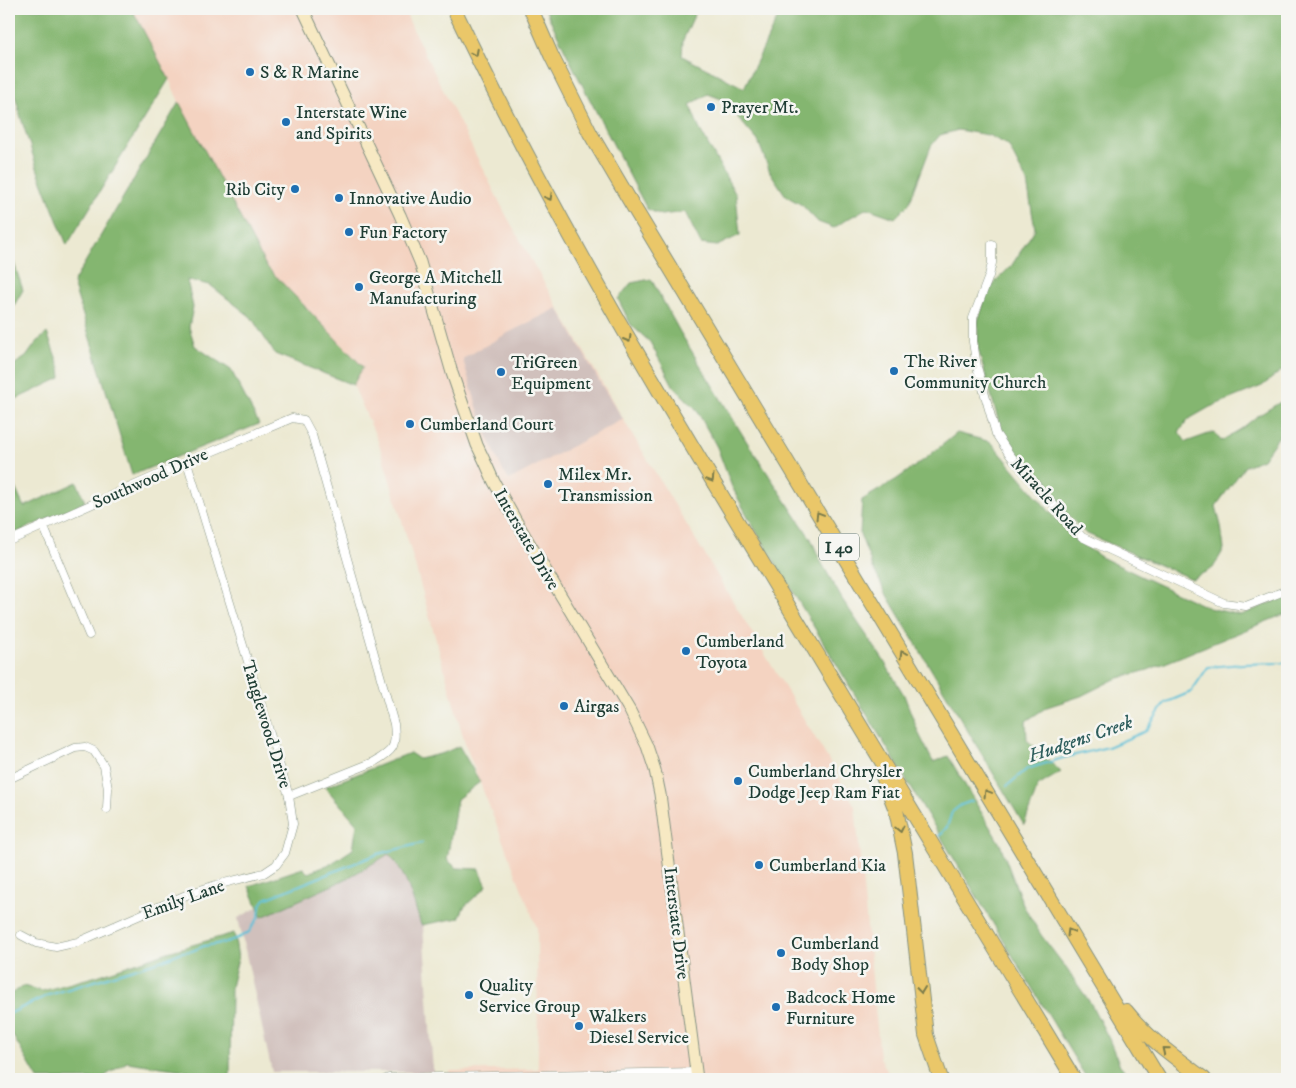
<svg xmlns="http://www.w3.org/2000/svg" width="1296" height="1088" viewBox="0 0 1296 1088" font-family="'IM FELL DW Pica',serif">
<style>
.built{fill:#f4d3c1}
.industrial{fill:#d0c0bc}
.forest{fill:#84b670;stroke:#527a52}
.lines{fill:none;stroke-linecap:round;stroke-linejoin:round}
.stream{stroke:#5bc1d9;stroke-width:2}
.minor-casing{stroke:#869383;stroke-width:9}
.secondary-casing{stroke:#869383;stroke-width:13}
.motorway-casing{stroke:#869383;stroke-width:16}
.minor{stroke:#fff;stroke-width:8}
.secondary{stroke:#f7e9c3;stroke-width:11}
.motorway{stroke:#eac769;stroke-width:14}
.oneway{stroke:#7a7b4c}
.poi-dot{fill:#1f6fb2;stroke:#f6f6f2;stroke-width:2}
.labels{text-anchor:middle;stroke-width:5;stroke-linejoin:round;paint-order:stroke}
.shield{fill:#f6f6f2;stroke:#60746d;stroke-width:1}
.shield-label{font-size:16px;font-weight:bold;fill:#1f3d34}
.poi-label{font-size:18px;fill:#1f3d34;stroke:#f6f6f2;text-anchor:start}
.street-label{font-size:18px;fill:#1f3d34;stroke:#f6f6f2}
.water-label{font-size:19px;font-style:italic;fill:#2e5e5d;stroke:#f6f6f2}
</style>
<rect width="100%" height="100%" fill="#f6f6f2"/>
<filter id="ink" filterUnits="userSpaceOnUse"><feTurbulence type="fractalNoise" baseFrequency=".02" numOctaves="2"/><feDisplacementMap in="SourceGraphic" scale="10" xChannelSelector="R" yChannelSelector="G"/><feConvolveMatrix kernelMatrix="1 2 1 2 8 2 1 2 1" color-interpolation-filters="sRGB"/></filter>
<filter id="wash" filterUnits="userSpaceOnUse"><feTurbulence type="fractalNoise" baseFrequency=".0096" numOctaves="4" result="noise"/><feDisplacementMap in="SourceGraphic" scale="20" xChannelSelector="R" yChannelSelector="G"/><feGaussianBlur stdDeviation="1.12" result="paint"/><feColorMatrix in="noise" values="0 0 0 0 0 0 0 0 0 0 0 0 0 0 0 0 0 1.4 0 .05"/><feComposite in="paint" operator="in"/></filter>
<g filter="url(#wash)">
<rect width="100%" height="100%" fill="#ece9d2"/>
<polygon class="built" points="132,9 404,9 414,32 505,213 543,281 623,419 828,759 855,806 880,1057 891,1079 451,1079 450,1071 538,1069 537,928 466,747 411,551 378,441 353,385 363,367 266,266 179,102 169,79"/>
<g class="industrial">
<polygon points="558,308 601,384 623,419 509,480 502,469 482,423 463,360 464,358 506,334"/>
<polygon points="392,835 420,881 433,1072 272,1072 238,918"/>
</g>
<g class="forest">
<polygon points="9,9 132,9 169,79 67,245 38,171 21,118 9,72"/>
<polygon points="545,9 697,9 683,40 682,56 744,88 779,15 773,9 1287,9 1287,373 1281,371 1262,386 1210,407 1189,419 1179,432 1186,442 1214,432 1221,441 1241,429 1256,417 1282,401 1287,410 1287,417 1279,436 1263,459 1245,466 1216,506 1221,526 1224,549 1213,568 1192,579 1085,533 1069,516 1012,453 1002,433 978,349 978,321 986,296 995,282 1012,265 1035,229 1027,182 1008,145 988,135 958,130 940,135 931,146 909,204 895,218 867,208 844,221 834,228 818,222 802,205 786,196 770,172 758,141 739,119 729,102 708,94 690,105 699,128 736,195 740,235 717,246 701,244 685,212 661,215 647,209 576,73"/>
<polygon points="179,102 266,266 363,367 353,385 275,354 251,317 210,285 187,280 193,307 189,327 195,346 231,370 259,424 132,475 73,283"/>
<polygon points="9,248 23,290 9,314"/>
<polygon points="651,279 680,332 747,442 811,539 821,562 842,599 882,658 904,695 919,734 933,762 948,756 1000,844 1023,905 1041,935 1066,968 1091,1004 1109,1039 1119,1064 1132,1079 1087,1079 753,526 732,487 717,447 696,409 674,387 650,342 631,325 618,299 631,283"/>
<polygon points="47,333 60,368 61,378 14,400 9,414 9,373 15,364 26,357 36,343"/>
<polygon points="957,433 991,442 1070,536 1101,557 1153,582 1209,608 1241,615 1287,596 1287,613 1148,670 1115,679 1081,696 1047,707 1026,721 1027,740 1061,772 1038,786 1024,825 888,597 873,568 860,534 862,500 897,479 925,459"/>
<polygon points="9,475 24,507 77,482 85,502 9,536"/>
<path d="M459,746L480,782L457,799L447,860L457,868L479,869L487,886L464,907L459,918L421,925C414,903 406,871 389,854L344,880L262,917L249,886L303,868L308,873L332,863L353,849L357,824L325,787L410,753L419,759L444,753Z"/>
<polygon points="234,933 238,958 231,987 230,1077 127,1062 100,1079 38,1079 13,1036 9,1033 9,995 23,986 42,991 97,976 168,952"/>
</g>
<g class="lines">
<g class="stream">
<polyline points="1007,786 1027,769 1063,758 1108,747 1146,731 1165,703 1191,692 1208,667 1242,664 1282,663 1287,662"/>
<polyline points="939,836 947,827 952,812 961,805 972,801"/>
<polyline points="9,1014 25,1006 49,995 163,960 182,952 192,951 204,946 223,943 238,938 249,932 259,917 260,906 265,899 378,854 422,843"/>
</g>
</g>
</g>
<g filter="url(#ink)">
<g class="lines">
<defs>
<g id="minor">
<polyline points="992,244 992,263 989,276 973,318 973,342 977,367 996,434 1010,455 1082,537 1224,603 1246,606 1287,590"/>
<polyline points="43,525 89,635"/>
<path d="M9,541L187,462L292,418L304,420L312,435L394,724C397,747 393,751 374,762L289,796L187,462"/>
<polyline points="9,779 75,748 85,747 94,751 104,766 108,789 107,809"/>
<polyline points="21,935 36,943 56,947 78,942 191,893 216,885 264,873 276,865 285,853 293,824 289,796"/>
<polyline points="386,1079 389,1078 696,1072"/>
</g>
<polyline id="secondary" points="303,9 400,215 420,262 452,373 477,445 486,464 494,482 515,519 630,711 647,746 655,770 660,794 697,1079"/>
<g id="motorway">
<path d="M454,9C547,206 659,393 772,579C872,746 973,912 1074,1079"/>
<polyline points="531,9 551,55 590,133 633,206 1159,1079"/>
<polyline points="882,774 896,810 905,853 926,1035 941,1079"/>
<path d="M1126,1011C1147,1038 1176,1058 1204,1079"/>
</g>
</defs>
<use href="#minor" class="minor-casing"/>
<use href="#secondary" class="secondary-casing"/>
<use href="#motorway" class="motorway-casing"/>
<use href="#minor" class="minor"/>
<use href="#secondary" class="secondary"/>
<use href="#motorway" class="motorway"/>
</g>
<defs><path id="oneway-chevron" d="M-2-3.5L2.5 0L-2 3.5" fill="none" stroke-width="1.6" stroke-linecap="round" stroke-linejoin="round" transform="scale(1.25)"/></defs>
<g class="oneway">
<use href="#oneway-chevron" transform="translate(475 53) rotate(63)"/>
<use href="#oneway-chevron" transform="translate(549 197) rotate(61)"/>
<use href="#oneway-chevron" transform="translate(628 339) rotate(60)"/>
<use href="#oneway-chevron" transform="translate(711 479) rotate(59)"/>
<use href="#oneway-chevron" transform="translate(819 515) rotate(-121)"/>
<use href="#oneway-chevron" transform="translate(903 654) rotate(-121)"/>
<use href="#oneway-chevron" transform="translate(987 793) rotate(-121)"/>
<use href="#oneway-chevron" transform="translate(900 829) rotate(78)"/>
<use href="#oneway-chevron" transform="translate(1070 932) rotate(-121)"/>
<use href="#oneway-chevron" transform="translate(921 990) rotate(83)"/>
<use href="#oneway-chevron" transform="translate(1165 1050) rotate(-141)"/>
</g>
</g>
<g class="poi-dot">
<circle cx="250" cy="72" r="5"/>
<circle cx="711" cy="107" r="5"/>
<circle cx="286" cy="122" r="5"/>
<circle cx="295" cy="189" r="5"/>
<circle cx="339" cy="198" r="5"/>
<circle cx="349" cy="232" r="5"/>
<circle cx="359" cy="287" r="5"/>
<circle cx="894" cy="371" r="5"/>
<circle cx="501" cy="372" r="5"/>
<circle cx="410" cy="424" r="5"/>
<circle cx="548" cy="484" r="5"/>
<circle cx="686" cy="651" r="5"/>
<circle cx="564" cy="706" r="5"/>
<circle cx="738" cy="781" r="5"/>
<circle cx="759" cy="865" r="5"/>
<circle cx="781" cy="953" r="5"/>
<circle cx="469" cy="995" r="5"/>
<circle cx="776" cy="1007" r="5"/>
<circle cx="579" cy="1026" r="5"/>
</g>
<g class="labels">
<rect class="shield" x="819" y="533.5" width="40" height="27" rx="4"/>
<g class="shield-label">
<text x="839" y="553">I 40</text>
</g>
<g class="poi-label">
<text x="260" y="78">S &amp; R Marine</text>
<text x="721" y="113">Prayer Mt.</text>
<text x="296" y="118">Interstate Wine<tspan x="296" dy="21">and Spirits</tspan></text>
<text x="285" y="195" text-anchor="end">Rib City</text>
<text x="349" y="204">Innovative Audio</text>
<text x="359" y="238">Fun Factory</text>
<text x="369" y="283">George A Mitchell<tspan x="369" dy="21">Manufacturing</tspan></text>
<text x="904" y="367">The River<tspan x="904" dy="21">Community Church</tspan></text>
<text x="511" y="368">TriGreen<tspan x="511" dy="21">Equipment</tspan></text>
<text x="420" y="430">Cumberland Court</text>
<text x="558" y="480">Milex Mr.<tspan x="558" dy="21">Transmission</tspan></text>
<text x="696" y="647">Cumberland<tspan x="696" dy="21">Toyota</tspan></text>
<text x="574" y="712">Airgas</text>
<text x="748" y="777">Cumberland Chrysler<tspan x="748" dy="21">Dodge Jeep Ram Fiat</tspan></text>
<text x="769" y="871">Cumberland Kia</text>
<text x="791" y="949">Cumberland<tspan x="791" dy="21">Body Shop</tspan></text>
<text x="479" y="991">Quality<tspan x="479" dy="21">Service Group</tspan></text>
<text x="786" y="1003">Badcock Home<tspan x="786" dy="21">Furniture</tspan></text>
<text x="589" y="1022">Walkers<tspan x="589" dy="21">Diesel Service</tspan></text>
</g>
<g class="street-label">
<text transform="translate(150 478) rotate(-24)" y="6">Southwood Drive</text>
<text transform="translate(1047 496) rotate(48)" y="6">Miracle Road</text>
<text transform="translate(527 539) rotate(60)" y="6">Interstate Drive</text>
<text transform="translate(267 724) rotate(73)" y="6">Tanglewood Drive</text>
<text transform="translate(183 899) rotate(-20)" y="6">Emily Lane</text>
<text transform="translate(677 923) rotate(83)" y="6">Interstate Drive</text>
</g>
<g class="water-label">
<text transform="translate(1080 738) rotate(-19)" y="7">Hudgens Creek</text>
</g>
</g>
<rect width="1296" height="1088" fill="none" stroke="#f6f6f2" stroke-width="30"/>
</svg>
